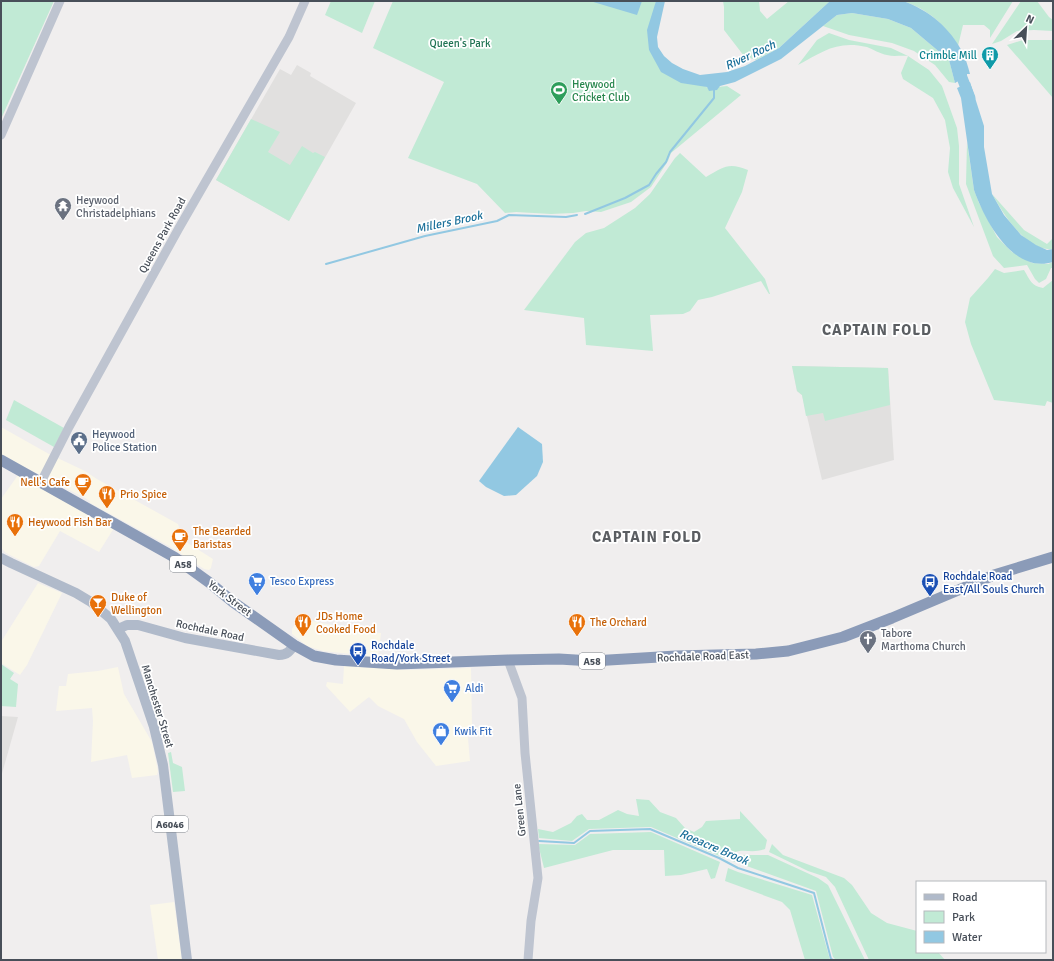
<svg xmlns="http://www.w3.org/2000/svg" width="1054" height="961" viewBox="0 0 1054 961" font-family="Signika,sans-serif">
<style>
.commercial{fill:#faf7e9}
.education{fill:#e1e0df}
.green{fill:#c1ead5}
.water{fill:#92c8e2}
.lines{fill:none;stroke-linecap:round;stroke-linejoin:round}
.stream{stroke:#92c8e2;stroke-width:2}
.river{stroke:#92c8e2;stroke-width:11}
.secondary{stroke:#bec4d0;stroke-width:9}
.primary{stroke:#b0baca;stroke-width:10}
.highway{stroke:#8b9bb8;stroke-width:11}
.labels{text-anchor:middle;stroke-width:3.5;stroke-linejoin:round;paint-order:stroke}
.shield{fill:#fff;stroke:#7f848b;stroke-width:1}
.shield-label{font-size:10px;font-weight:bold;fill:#484f59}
.park-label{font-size:11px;fill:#207353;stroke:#fff}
.culture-label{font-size:11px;fill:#0d838f;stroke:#fff;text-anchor:end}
.leisure-label{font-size:11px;fill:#27864d;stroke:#fff;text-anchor:start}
.worship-label{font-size:11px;fill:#5b616d;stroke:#fff;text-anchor:start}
.street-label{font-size:11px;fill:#484f59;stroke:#fff}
.service-label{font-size:11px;fill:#4e5e75;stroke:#fff;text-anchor:start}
.food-label{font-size:11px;fill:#c56008;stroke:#fff;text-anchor:start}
.transit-label{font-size:11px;fill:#164399;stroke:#fff;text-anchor:start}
.shop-label{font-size:11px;fill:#366cbe;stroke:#fff;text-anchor:start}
.water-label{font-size:12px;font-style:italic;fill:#1b709a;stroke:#fff}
.district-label{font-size:15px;font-weight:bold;letter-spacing:1px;fill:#5b5e62;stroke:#fff}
</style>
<rect width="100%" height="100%" fill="#f0eeee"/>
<g class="commercial">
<polygon points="1,427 49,454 85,471 97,479 178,524 183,540 213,559 211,568 209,570 204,569 169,546 90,503 90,501 85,498 1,455"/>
<polygon points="18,475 114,528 99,552 60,531 39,566 34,567 6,553 1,548 1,499"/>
<polygon points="38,583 62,593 27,665 20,675 1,663 1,642"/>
<polygon points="301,615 312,621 337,626 349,630 381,633 378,657 323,651 307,646 292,634 292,629"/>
<polygon points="344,666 408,670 471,668 472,726 467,727 470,761 436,766 417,742 404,719 378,706 369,697 350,712 326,686 327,682 343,684"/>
<polygon points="118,667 124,694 152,742 158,771 157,775 132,778 127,755 91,762 93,721 92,708 56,711 59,686 66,686 68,674 98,671"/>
<polygon points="174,902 182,960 158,960 150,905"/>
</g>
<g class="education">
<polygon points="297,65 311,73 310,76 356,103 289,221 216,180 280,69 291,75"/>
<polygon points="792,366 888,368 894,460 822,480 802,395 797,391"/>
<polygon points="1,716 18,717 1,777"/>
</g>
<g class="green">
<polygon points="1,1 54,1 1,119"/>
<polygon points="331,1 375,1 362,33 325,15"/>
<polygon points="393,1 656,1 649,50 708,88 727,86 741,95 671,153 668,161 651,187 631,202 601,212 586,211 573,213 551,214 516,212 505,213 477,184 408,158 444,82 373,48"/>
<polygon points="723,1 759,1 760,11 767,19 789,1 830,1 779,48 756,60 744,56 724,30 724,7"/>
<path d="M903,1H1013L990,38V30L984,25H963L958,46C943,23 929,10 903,1Z"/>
<polygon points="1021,1 1037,1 1049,17 1053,20 1053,31 1034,30 1017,31 1001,41 992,44"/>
<polygon points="852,13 888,19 911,28 949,60 955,83 949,82 935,65 914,51 892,43 849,35 823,26 837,15"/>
<path d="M829,33L849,40L891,48L908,56L929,70L942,86L957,128L959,146V184L974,227L953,188L948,172L950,148L945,120L933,98L903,79L901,73L908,56C901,55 894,57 887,55C880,54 873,49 867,47C837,40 822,52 798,65L817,40Z"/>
<polygon points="1023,40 1053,40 1053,98 1007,45"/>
<polygon points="251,119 280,132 268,152 290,165 302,146 313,153 315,152 325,157 289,221 216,180"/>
<polygon points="967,142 974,190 979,203 997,237 1012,252 1032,263 1048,264 1053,262 1053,268 1051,268 1046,279 1039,283 1035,279 1027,265 1004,268 993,256 966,184"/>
<path d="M680,153L706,177C724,167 728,162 748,170L742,192L725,228L765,279L770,294H769L761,281L712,297L698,300L690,311L683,314L650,315L653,351L586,345L584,318L524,310L575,242L586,233L604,228L635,208L650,194L675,158Z"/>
<path d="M992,194L1024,230L1047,244L1053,238V249C1026,252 1003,213 992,194Z"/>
<path d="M995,269L1004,273L1024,270C1030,280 1031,286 1043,288L1053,280V403L1047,401L1045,406L994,400L971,344L965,322L970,298L988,278Z"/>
<polygon points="792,366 888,368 890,405 825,421 823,413 806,416 802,395 797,391"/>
<polygon points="14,400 64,428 54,447 6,420"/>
<polygon points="1,664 14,673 10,679 18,684 16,707 1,706"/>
<polygon points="171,752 173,763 182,767 185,791 173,792 168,753"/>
<path d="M636,799L649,800L660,812L676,818L685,828L694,832L702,827L706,821L740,819V811L767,840L765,849C748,855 742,845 724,858L651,827L589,829L572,841L539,838L538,829L553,832L571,823L577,816L582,814L587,820H599L618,810L627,814L639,816Z"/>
<polygon points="651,832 720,862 715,878 711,879 707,869 681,875 665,876 664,850 613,850 544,868 538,844 575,845 590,834"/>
<polygon points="772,844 783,855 844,878 852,885 871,913 887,923 917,931 917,952 938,952 945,960 869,960 835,887 826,877 808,871 769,852"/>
<polygon points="737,855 768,855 818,878 828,885 865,960 836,960 833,957 816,891 730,860"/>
<polygon points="728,868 738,872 812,895 830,960 805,960 790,910 782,902 725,881"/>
</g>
<g class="water">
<polygon points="590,1 642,1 637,15"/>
<path d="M656,1H665L657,37L658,47L664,56L672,63L683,69L700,75L727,72L745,66L779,48L830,1H903C929,10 950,28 963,53C966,59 968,67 970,74H967V76L955,83L949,60L911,28L888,19L852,13L837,15L781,59L735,82L720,86L717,90L709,91L707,87L681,83L661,72L649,50L647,30Z"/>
<path d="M970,82L984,126V147L992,194L1004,215L1021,235L1036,245L1047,250L1053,249V262C1013,274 985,221 974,190L961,98L957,88Z"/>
<polygon points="518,427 542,444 543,462 537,476 516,495 504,496 486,487 479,481"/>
</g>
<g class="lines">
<g class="stream">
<polyline points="585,214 625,198 649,185 656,174 666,162 670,152 714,98 714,88"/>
<polyline points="326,264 425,236 497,221 509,215 566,217 577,215"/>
<polyline points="539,841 574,843 590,831 650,829 719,858 738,868 814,893 831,959 833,960"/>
</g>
<polyline class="river" points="957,65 970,98"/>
<g class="secondary">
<polyline points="1,135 60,1"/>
<polyline points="41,482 69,427 179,228 289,37 305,1"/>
<polyline points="508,660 522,698 525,753 538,878 531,921 528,960"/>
</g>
<g class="primary">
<polyline points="1,558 11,563 76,593 91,602 111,619 125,641 154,727 163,765 187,960"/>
<path d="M118,629L127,625H138L185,638L279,655C287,655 290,651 294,645"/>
</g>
<polyline class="highway" points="1,460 174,557 210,583 233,602 294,645 314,656 336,660 397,664 508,660 559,659 592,661 676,656 756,654 788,651 843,637 892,618 994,575 1053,557"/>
</g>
<defs>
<symbol id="building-pin" viewBox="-11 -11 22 30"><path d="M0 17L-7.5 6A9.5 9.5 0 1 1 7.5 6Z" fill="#0f9aa8" stroke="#fff"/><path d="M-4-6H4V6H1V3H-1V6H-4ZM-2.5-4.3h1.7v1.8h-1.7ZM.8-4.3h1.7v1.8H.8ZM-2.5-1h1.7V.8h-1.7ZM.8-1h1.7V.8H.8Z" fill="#fff"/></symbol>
<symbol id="stadium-pin" viewBox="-11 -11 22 30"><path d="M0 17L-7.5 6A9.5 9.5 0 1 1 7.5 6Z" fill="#2e9e5b" stroke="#fff"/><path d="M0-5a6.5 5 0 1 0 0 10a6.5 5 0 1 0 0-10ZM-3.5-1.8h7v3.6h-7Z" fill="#fff"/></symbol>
<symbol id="temple-pin" viewBox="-11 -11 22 30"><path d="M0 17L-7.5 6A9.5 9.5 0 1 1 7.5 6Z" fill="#6b7280" stroke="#fff"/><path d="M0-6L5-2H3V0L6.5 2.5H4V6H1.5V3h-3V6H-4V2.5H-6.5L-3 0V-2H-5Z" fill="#fff"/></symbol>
<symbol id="civic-pin" viewBox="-11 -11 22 30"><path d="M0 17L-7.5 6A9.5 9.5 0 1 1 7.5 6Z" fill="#5c6f8a" stroke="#fff"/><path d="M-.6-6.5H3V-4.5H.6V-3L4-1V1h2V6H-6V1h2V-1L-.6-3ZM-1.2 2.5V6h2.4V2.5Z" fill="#fff"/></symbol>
<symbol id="cafe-pin" viewBox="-11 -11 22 30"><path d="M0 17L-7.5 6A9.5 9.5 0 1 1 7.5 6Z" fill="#e8710a" stroke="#fff"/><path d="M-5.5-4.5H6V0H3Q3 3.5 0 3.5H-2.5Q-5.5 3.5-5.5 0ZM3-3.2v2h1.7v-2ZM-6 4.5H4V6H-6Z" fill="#fff"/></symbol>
<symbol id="restaurant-pin" viewBox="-11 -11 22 30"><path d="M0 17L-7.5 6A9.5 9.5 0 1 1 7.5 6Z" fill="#e8710a" stroke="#fff"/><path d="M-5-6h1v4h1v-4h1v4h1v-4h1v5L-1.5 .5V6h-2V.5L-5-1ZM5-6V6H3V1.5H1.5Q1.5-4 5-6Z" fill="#fff"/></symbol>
<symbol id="supermarket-pin" viewBox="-11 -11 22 30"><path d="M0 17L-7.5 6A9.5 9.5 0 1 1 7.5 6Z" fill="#3f7fe0" stroke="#fff"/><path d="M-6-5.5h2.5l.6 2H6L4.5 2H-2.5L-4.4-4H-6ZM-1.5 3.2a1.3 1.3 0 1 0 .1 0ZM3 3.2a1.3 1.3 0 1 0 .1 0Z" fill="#fff"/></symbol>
<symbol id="bus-pin" viewBox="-11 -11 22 30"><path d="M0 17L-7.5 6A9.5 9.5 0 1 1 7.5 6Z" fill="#1a4fb4" stroke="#fff"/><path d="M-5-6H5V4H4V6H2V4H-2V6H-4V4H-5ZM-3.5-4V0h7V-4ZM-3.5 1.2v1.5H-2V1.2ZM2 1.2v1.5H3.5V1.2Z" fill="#fff"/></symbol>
<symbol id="bar-pin" viewBox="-11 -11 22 30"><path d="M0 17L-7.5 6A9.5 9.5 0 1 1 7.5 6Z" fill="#e8710a" stroke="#fff"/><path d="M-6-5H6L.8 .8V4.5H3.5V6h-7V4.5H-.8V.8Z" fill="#fff"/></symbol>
<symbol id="church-pin" viewBox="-11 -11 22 30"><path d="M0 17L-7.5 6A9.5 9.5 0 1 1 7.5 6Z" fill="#6b7280" stroke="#fff"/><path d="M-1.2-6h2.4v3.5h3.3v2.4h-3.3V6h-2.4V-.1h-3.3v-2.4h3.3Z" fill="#fff"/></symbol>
<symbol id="shop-pin" viewBox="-11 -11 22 30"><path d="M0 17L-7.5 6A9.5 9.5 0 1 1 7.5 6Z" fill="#3f7fe0" stroke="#fff"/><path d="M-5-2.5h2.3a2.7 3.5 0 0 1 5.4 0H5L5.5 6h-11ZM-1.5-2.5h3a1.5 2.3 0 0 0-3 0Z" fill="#fff"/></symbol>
</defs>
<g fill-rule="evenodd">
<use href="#building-pin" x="980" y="45" width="20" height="27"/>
<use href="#stadium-pin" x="549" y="80" width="20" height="27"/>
<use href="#temple-pin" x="53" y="196" width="20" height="27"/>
<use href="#civic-pin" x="69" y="430" width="20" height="27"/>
<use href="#cafe-pin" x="73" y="472" width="20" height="27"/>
<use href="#restaurant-pin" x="97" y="484" width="20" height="27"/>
<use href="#restaurant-pin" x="5" y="512" width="20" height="27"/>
<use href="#cafe-pin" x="170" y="527" width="20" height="27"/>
<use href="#supermarket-pin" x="247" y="571" width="20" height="27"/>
<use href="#bus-pin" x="920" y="572" width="20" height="27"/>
<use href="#bar-pin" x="88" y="593" width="20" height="27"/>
<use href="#restaurant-pin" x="293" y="612" width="20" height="27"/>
<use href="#restaurant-pin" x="567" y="612" width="20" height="27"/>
<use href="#church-pin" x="858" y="629" width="20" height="27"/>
<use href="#bus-pin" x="348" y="641" width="20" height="27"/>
<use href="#supermarket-pin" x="442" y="678" width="20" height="27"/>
<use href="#shop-pin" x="431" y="721" width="20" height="27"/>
</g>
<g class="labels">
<g class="shield">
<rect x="170" y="556" width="26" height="16" rx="3"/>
<rect x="579" y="653" width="26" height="16" rx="3"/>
<rect x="152" y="816" width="36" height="16" rx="3"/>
</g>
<g class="shield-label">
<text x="183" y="568">A58</text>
<text x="592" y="665">A58</text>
<text x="170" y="828">A6046</text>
</g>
<g class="park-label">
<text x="460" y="47">Queen's Park</text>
</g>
<g class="culture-label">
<text x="977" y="59">Crimble Mill</text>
</g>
<g class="leisure-label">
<text x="572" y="88">Heywood<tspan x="572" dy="13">Cricket Club</tspan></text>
</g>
<g class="worship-label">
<text x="76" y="204">Heywood<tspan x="76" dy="13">Christadelphians</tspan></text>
<text x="881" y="637">Tabore<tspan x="881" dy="13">Marthoma Church</tspan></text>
</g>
<g class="street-label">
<text transform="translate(162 235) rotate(-61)" y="4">Queens Park Road</text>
<text transform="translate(230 598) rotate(37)" y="4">York Street</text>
<text transform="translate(210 630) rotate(12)" y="4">Rochdale Road</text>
<text transform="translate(703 656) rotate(-2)" y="4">Rochdale Road East</text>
<text transform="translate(158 706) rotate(73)" y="4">Manchester Street</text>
<text transform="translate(519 810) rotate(-96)" y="4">Green Lane</text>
</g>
<g class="service-label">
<text x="92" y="438">Heywood<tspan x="92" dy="13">Police Station</tspan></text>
</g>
<g class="food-label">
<text x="70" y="486" text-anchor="end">Nell's Cafe</text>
<text x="120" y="498">Prio Spice</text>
<text x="28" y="526">Heywood Fish Bar</text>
<text x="193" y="535">The Bearded<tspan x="193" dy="13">Baristas</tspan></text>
<text x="111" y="601">Duke of<tspan x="111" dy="13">Wellington</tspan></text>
<text x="316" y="620">JDs Home<tspan x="316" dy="13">Cooked Food</tspan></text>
<text x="590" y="626">The Orchard</text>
</g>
<g class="transit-label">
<text x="943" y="580">Rochdale Road<tspan x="943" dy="13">East/All Souls Church</tspan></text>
<text x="371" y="649">Rochdale<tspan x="371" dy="13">Road/York Street</tspan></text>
</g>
<g class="shop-label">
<text x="270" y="585">Tesco Express</text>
<text x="465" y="692">Aldi</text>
<text x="454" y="735">Kwik Fit</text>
</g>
<g class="water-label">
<text transform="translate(750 55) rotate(-25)" y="4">River Roch</text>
<text transform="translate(449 222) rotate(-12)" y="4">Millers Brook</text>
<text transform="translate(714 847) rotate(23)" y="4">Roeacre Brook</text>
</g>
<g class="district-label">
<text x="877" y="335">CAPTAIN FOLD</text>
<text x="647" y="542">CAPTAIN FOLD</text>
</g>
</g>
<rect width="1054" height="961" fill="none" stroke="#484f59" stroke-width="4"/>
<rect x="916" y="881" width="130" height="72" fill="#ffffff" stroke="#b6b9bd"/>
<rect x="924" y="894" width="20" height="6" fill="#b0baca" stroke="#b6b9bd"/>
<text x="952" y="901" font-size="12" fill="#484f59">Road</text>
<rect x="924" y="911" width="20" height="12" fill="#c1ead5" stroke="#b6b9bd"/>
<text x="952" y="921" font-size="12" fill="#484f59">Park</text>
<rect x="924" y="931" width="20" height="12" fill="#92c8e2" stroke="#b6b9bd"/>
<text x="952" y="941" font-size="12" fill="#484f59">Water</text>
<g transform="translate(1026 28) rotate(25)" stroke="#ffffff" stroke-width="3" paint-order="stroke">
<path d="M0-3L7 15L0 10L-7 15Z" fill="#484f59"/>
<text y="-6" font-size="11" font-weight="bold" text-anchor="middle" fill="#484f59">N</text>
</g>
</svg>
